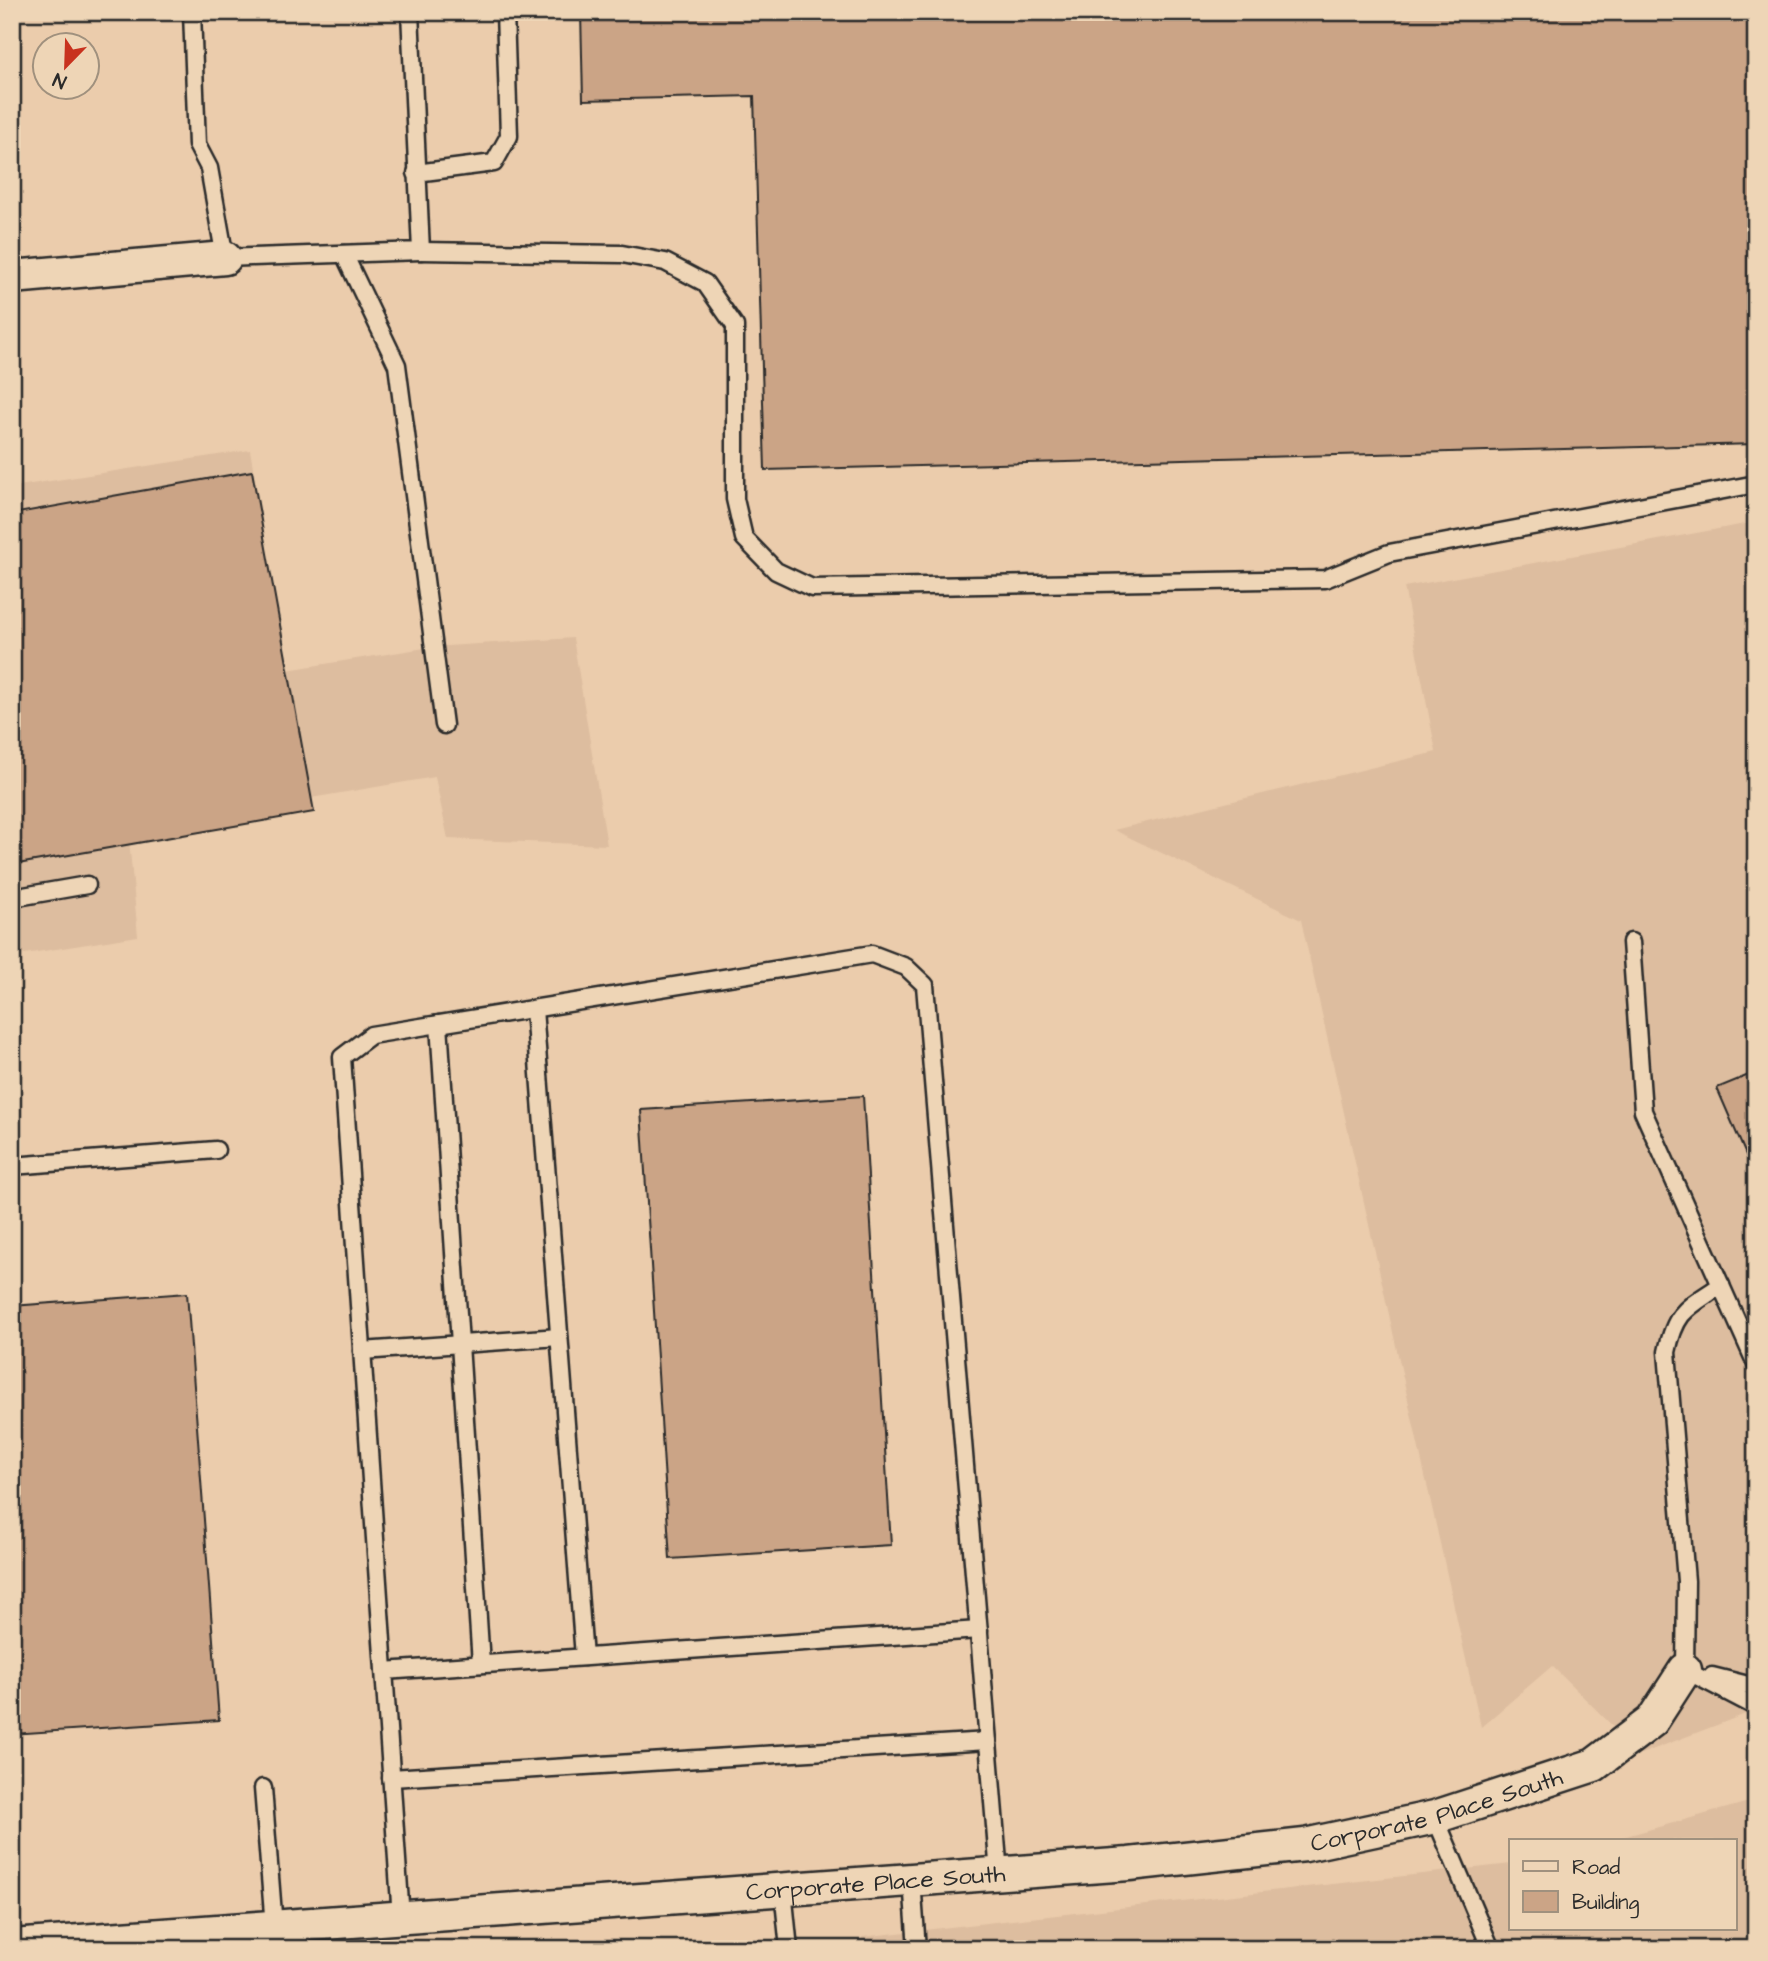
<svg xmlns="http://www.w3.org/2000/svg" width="1768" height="1961" viewBox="0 0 1768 1961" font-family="'Architects Daughter',sans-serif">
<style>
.built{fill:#ddbd9f}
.building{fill:#cba486;stroke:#2b2b2b;stroke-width:2}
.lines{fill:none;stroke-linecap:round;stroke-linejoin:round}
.service-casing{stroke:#2b2b2b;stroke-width:21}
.minor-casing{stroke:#2b2b2b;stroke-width:37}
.service{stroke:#eed5b6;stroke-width:16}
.minor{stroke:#eed5b6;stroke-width:32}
.labels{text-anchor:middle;stroke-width:6;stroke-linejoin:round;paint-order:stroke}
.street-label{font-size:24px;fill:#2b2b2b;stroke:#eed5b6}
</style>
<rect width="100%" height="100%" fill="#ebccac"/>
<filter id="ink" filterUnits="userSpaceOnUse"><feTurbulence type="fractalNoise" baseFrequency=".0143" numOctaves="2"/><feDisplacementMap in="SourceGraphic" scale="14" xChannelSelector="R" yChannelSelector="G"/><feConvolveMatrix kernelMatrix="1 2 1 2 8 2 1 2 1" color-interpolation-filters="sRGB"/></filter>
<g filter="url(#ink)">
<g class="built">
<polygon points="250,450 287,670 431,647 573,638 607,845 448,839 435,777 128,829 138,936 12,956 12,487"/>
<polygon points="1756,522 1756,1710 1641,1754 1552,1666 1481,1727 1301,920 1114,830 1436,752 1404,587"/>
<polygon points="1756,1800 1756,1949 863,1949 862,1937 1511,1864 1511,1928 1735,1928 1735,1840 1612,1840"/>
</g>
<g class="building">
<polygon points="581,12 1756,12 1756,444 765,470 754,96 583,100"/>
<polygon points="252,471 314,812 12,865 12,514"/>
<polygon points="1756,1072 1756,1178 1717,1088"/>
<polygon points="863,1096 891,1545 670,1559 641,1110"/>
<polygon points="187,1293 219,1720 12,1734 12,1306"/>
</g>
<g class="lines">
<defs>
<g id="service">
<polyline points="192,12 197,145 209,168 225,258 421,251 410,12"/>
<polyline points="416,173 494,163 509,136 505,12"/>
<polyline points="421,251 622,254 665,262 705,283 735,326 735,499 744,538 776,571 812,588 1325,579 1389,553 1756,484"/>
<polyline points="344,254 397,365 444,725"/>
<polyline points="12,898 87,885"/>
<polyline points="1631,942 1643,1111 1756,1364"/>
<polyline points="534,1009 584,1657"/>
<polyline points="439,1024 481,1664"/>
<polyline points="12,1166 216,1150"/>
<polyline points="362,1351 559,1337"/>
<path d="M1685,1670L1686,1581L1667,1352C1676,1309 1688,1308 1721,1285"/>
<polyline points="1685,1670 1756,1707"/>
<polyline points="384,1671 979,1630"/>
<polyline points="1712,1676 1756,1687"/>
<polyline points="391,1778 988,1741"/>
<polyline points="263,1788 274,1927"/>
<polyline points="1435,1817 1491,1949"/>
<polyline points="912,1880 917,1949"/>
<polyline points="783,1890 789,1949"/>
<polyline points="401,1918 342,1057 371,1035 872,954 906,967 925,985 999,1874"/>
</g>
<g id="minor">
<polyline points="12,277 225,258"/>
<path id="s1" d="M12,1946L1129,1864L1305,1845L1435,1817L1594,1765L1652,1721L1685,1670"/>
</g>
</defs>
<use href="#service" class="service-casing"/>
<use href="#minor" class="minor-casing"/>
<use href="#service" class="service"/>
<use href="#minor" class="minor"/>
</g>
</g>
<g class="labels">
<g class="street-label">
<text dy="8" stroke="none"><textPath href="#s1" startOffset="1433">Corporate Place South</textPath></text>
<text dy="8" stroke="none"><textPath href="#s1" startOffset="866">Corporate Place South</textPath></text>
</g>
</g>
<rect width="1768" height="1961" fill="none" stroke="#eed5b6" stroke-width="42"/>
<rect x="21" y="21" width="1726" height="1919" fill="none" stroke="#2b2b2b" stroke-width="2.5" filter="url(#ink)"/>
<rect x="1509" y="1839" width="228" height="91" fill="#eed5b6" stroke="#a0917e" stroke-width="2"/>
<rect x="1523" y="1861" width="35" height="10" fill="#eed5b6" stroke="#a0917e" stroke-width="2"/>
<text x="1572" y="1874" font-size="21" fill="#2b2b2b">Road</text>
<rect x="1523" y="1891" width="35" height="21" fill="#cba486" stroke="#a0917e" stroke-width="2"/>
<text x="1572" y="1909" font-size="21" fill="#2b2b2b">Building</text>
<g transform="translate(66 66) rotate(203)"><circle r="33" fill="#eed5b6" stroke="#a0917e" stroke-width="2"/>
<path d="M0-5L12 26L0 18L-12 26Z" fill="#c8321e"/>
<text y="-10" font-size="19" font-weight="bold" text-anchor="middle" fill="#2b2b2b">N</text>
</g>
</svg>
